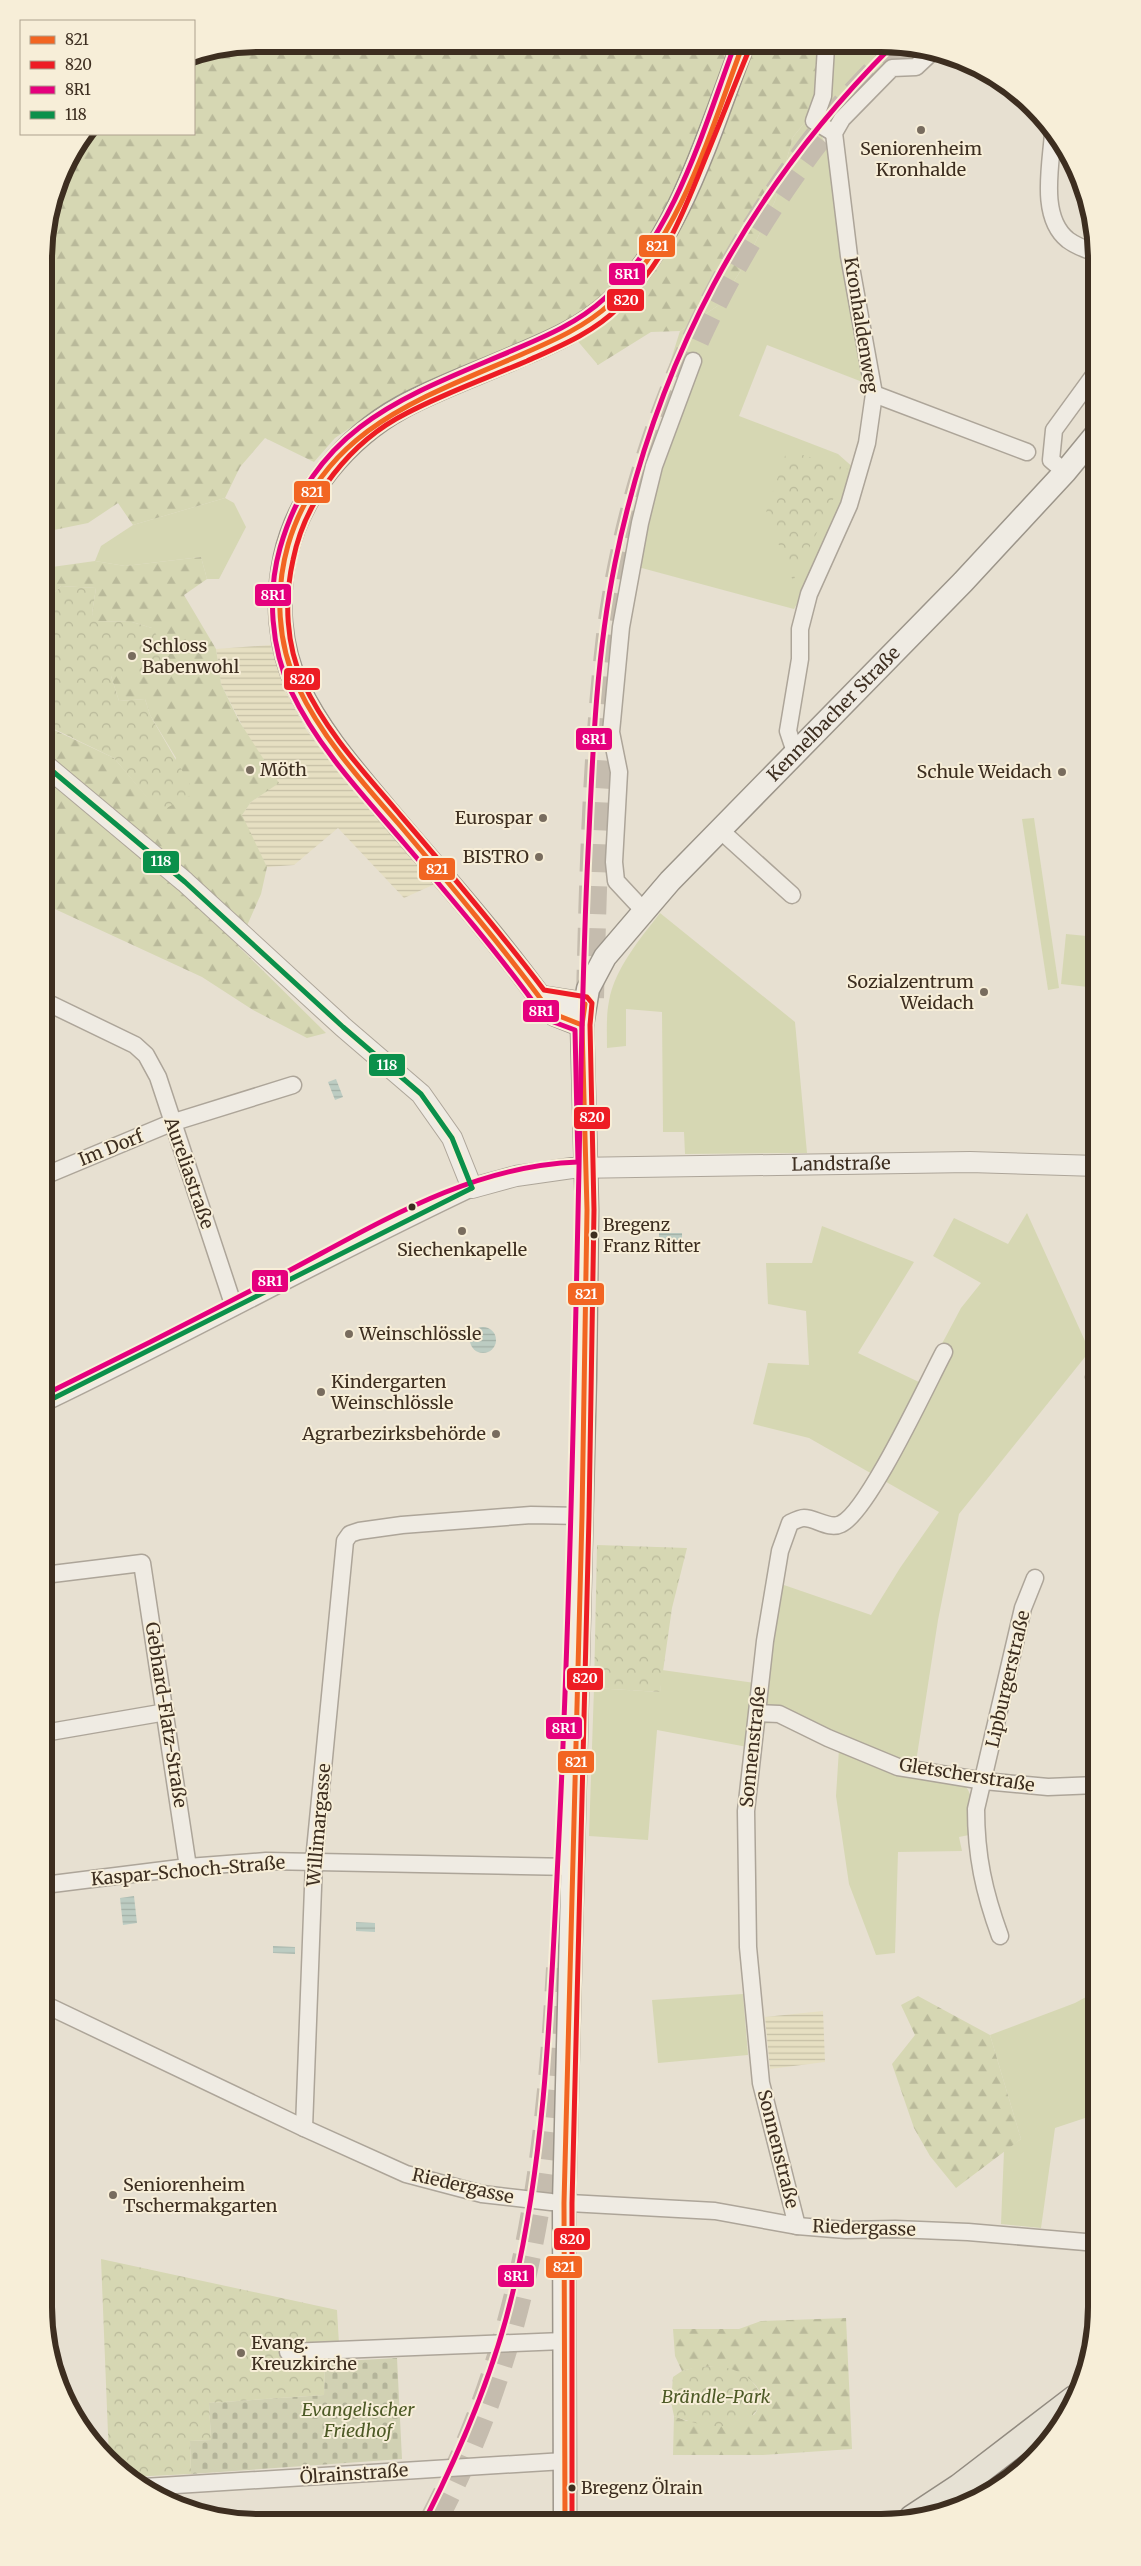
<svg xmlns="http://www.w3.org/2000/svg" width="1141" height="2566" viewBox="0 0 1141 2566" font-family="Merriweather,serif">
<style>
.farmland{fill:url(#farmland-rules)}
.grass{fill:#d6d7b3}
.forest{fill:url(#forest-firs)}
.cemetery{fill:url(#cemetery-stones)}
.park{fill:url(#park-crowns)}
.water{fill:url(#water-rules)}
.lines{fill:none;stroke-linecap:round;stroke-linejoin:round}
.motorway-tunnel{stroke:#c5bcae;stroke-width:28;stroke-dasharray:28 14;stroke-linecap:butt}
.minor-casing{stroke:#ada599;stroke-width:19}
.tertiary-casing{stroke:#ada599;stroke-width:22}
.secondary-casing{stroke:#9c958a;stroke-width:25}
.primary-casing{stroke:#928b80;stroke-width:28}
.minor{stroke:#efebe3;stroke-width:16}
.tertiary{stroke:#efebe3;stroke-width:20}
.secondary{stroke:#efebe3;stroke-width:22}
.primary{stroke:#e6e1d4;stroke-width:25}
.bus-1-casing{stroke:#f7eed8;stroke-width:9}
.bus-2-casing{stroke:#f7eed8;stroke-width:9}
.bus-3-casing{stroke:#f7eed8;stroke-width:9}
.bus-4-casing{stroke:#f7eed8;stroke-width:9}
.bus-1{stroke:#f26522;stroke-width:5}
.bus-2{stroke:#ed1c24;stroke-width:5}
.bus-3{stroke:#e5007d;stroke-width:5}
.bus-4{stroke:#0b904b;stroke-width:5}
.poi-dot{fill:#786c5e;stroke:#f7eed8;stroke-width:2}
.bus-dot{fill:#3d2e20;stroke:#f7eed8;stroke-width:2}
.labels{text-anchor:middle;stroke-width:4;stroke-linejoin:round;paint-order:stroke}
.bus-label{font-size:17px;fill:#3d2e20;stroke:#f7eed8;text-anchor:start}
.poi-label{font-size:18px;fill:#3d2e20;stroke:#f7eed8;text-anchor:start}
.street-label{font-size:18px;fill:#3d2e20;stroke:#f7eed8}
.park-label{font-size:18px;font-style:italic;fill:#4d5a26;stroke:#f7eed8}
.rim{fill:none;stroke:#3d2e20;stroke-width:6}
.line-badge{stroke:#f7eed8;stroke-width:2}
.badge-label{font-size:14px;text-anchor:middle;font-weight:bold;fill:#fff}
</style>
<defs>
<pattern id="farmland-rules" width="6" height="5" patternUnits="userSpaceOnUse" patternTransform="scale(1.25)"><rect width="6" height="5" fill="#e6dfc2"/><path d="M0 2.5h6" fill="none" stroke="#c6c0a6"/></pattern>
<pattern id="forest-firs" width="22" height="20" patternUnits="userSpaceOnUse" patternTransform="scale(1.25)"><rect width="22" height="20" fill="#d6d7b3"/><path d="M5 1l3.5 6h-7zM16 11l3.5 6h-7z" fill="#b9b99a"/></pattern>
<pattern id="cemetery-stones" width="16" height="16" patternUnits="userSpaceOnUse" patternTransform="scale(1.25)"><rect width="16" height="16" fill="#d1d1b3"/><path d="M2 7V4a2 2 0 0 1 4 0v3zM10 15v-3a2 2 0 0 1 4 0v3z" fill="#b4b49a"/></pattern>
<pattern id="park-crowns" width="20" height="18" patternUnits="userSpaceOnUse" patternTransform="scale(1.25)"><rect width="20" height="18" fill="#d6d7b3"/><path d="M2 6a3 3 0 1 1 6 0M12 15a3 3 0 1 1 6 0" fill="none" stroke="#b9b99a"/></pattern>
<pattern id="water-rules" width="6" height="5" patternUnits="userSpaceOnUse" patternTransform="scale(1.25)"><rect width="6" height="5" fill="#bcccc2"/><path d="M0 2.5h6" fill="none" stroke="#a2b0a6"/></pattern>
</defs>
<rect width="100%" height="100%" fill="#e7e0d1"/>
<g class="farmland">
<polygon points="271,645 284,689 307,731 345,779 435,884 404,898 338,828 294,865 267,867 241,816 251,802 278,783 252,745 221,684 216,649"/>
<polygon points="823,2011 825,2062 770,2069 765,2017"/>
</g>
<g class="grass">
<polygon points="822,47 924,48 914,57 891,62 833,120 822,137 831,156 865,383 767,345 739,416 838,454 855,469 813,577 794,609 638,567 658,483 694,377 669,366 680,331 719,305 746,262 775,201 793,137 806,121 816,89"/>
<polygon points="225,498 234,503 246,527 219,579 207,579 201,557 125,566 95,561 101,546 133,525"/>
<polygon points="1034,818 1059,988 1048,990 1022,819"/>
<path d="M660,913L795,1022L807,1153L685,1154L684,1132H663L662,1012L626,1009V1046L607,1048C607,1033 606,1016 609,1001C615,968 640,939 660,913Z"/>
<polygon points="1066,934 1097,937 1097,988 1061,984"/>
<path d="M1027,1213L1090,1352L1097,1351V1363L1089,1352L959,1514L938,1620L914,1775L963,1784C977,1795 970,1819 969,1835L959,1837L962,1851L898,1852L895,1953L876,1955L849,1884L836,1796L839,1749L780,1722L764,1724L758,1749L657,1730L648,1840L589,1836L594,1688L660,1692L662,1670L762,1684L781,1584L871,1615L900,1568L939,1512L809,1438L753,1424L768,1363L809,1365L806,1311L768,1304L766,1263H812L822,1226L914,1262L858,1353L921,1383L961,1308L981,1283L933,1256L954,1218L1008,1244Z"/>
<polygon points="1097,1991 1097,2090 1091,2091 1097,2114 1055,2128 1041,2228 1001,2224 1004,2151 1021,2139 990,2035 1075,2003"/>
<polygon points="743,1994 748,2055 658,2063 652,2000"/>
</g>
<g class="forest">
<polygon points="260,44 822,47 816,89 806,121 793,137 775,201 746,262 719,305 680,331 651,332 598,365 564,325 394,398 335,438 314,462 265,438 240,467 225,498 133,525 118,503 88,523 44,532 44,245 66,164 89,134 194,134 194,57"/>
<polygon points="201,557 207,579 184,595 216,649 221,684 239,721 279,783 251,802 242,815 267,867 261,894 238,946 326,1033 307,1038 253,1010 202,977 44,904 44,703 52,729 114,758 159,811 176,758 150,715 145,699 119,701 111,676 152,628 132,622 94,621 92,613 96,588 61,586 44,604 44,573 52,567 95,561 125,566"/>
<polygon points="918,1996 990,2035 1021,2139 956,2188 930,2156 914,2128 892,2064 915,2035 901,2005"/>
<path d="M846,2318L852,2449L763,2455H673L674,2416L687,2421L754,2415C776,2386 738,2369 714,2367C702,2366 693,2368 682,2371L675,2356L673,2329H739L761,2321Z"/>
</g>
<polygon class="cemetery" points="397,2358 402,2459 191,2474 190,2441 211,2440 209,2403 324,2395 325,2362"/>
<g class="park">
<polygon points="787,450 848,469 793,581 766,512"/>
<polygon points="61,586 96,588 92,613 95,621 132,622 152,628 163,645 160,671 111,676 119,701 145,699 150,715 195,793 159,812 114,758 52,728 44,703 44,604"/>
<polygon points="597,1545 687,1548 672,1608 660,1692 594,1688"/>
<polygon points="101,2259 337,2310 340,2361 325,2362 324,2395 209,2403 211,2440 190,2441 191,2474 130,2477 109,2459"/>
<path d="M696,2367C707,2367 720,2366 731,2369C759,2377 775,2408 741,2422C720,2431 694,2424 674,2416L671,2402L673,2377L682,2371Z"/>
</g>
<g class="water">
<polygon points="336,1079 343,1097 335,1100 328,1082"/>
<polygon points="659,1233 682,1233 682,1243 659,1242"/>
<circle cx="483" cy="1340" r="13"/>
<polygon points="134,1896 137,1923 123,1925 120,1898"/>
<polygon points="356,1922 375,1923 375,1932 356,1931"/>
<polygon points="273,1946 295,1947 295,1954 273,1953"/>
</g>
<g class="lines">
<g class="motorway-tunnel">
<path d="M590,998C593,877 596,756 610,636C632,462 701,296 804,156C832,117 866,82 900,48"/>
<path d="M434,2519C527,2342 549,2165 560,1968"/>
</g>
<defs>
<g id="minor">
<polyline points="826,47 823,96 814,121 834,133"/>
<path d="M1053,133C1051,165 1039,217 1068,240C1076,246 1087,250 1096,253"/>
<polyline points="874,394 1027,452"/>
<polyline points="1065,472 1051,460 1054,430 1097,371"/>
<polyline points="795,752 788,731 800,659 800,629 809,594 849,505 867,443 874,394 849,256 834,133 842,119 892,68 916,67 933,51"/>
<polyline points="720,830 792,895"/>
<polyline points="643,910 616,881 614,862 619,772 611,732 621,627 640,523 654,466 693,361"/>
<polyline points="44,1001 135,1045 146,1055 158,1077 234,1307"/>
<polyline points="44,1176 171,1123 293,1085"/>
<polyline points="1094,1377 1097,1380"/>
<path d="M44,1403C188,1334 328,1256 472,1188"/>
<polyline points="44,1575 142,1563 188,1867"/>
<polyline points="758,1713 779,1714 828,1738 898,1767 984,1781 1048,1787 1097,1785"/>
<polyline points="44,1733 166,1712"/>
<polyline points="44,1885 188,1867 266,1861 573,1867"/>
<path d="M1000,1936C984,1892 976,1856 976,1809L1023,1608L1035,1578"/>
<polyline points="44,2004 304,2128 406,2174 482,2194 551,2202 715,2211 797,2226 846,2230 895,2229 968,2232 1097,2243"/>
<polyline points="304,2128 314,1861 345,1541 350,1534 359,1531 402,1525 531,1515 582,1516"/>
<path d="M797,2226L761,2083L748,1947L746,1811L765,1641L780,1551L790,1523C794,1521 800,1518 804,1518C816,1518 829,1530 841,1524C868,1512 927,1384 944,1352"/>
<polyline points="288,2352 563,2341"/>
<polyline points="144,2487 564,2461"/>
</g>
<g id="tertiary">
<path id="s1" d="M44,764L185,882L343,1027L421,1094L452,1138L472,1188L516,1176L572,1168L970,1162L1097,1166"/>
</g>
<g id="secondary">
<polyline points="540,997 585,1004"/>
<path d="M582,1025L554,1014L546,1006C497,937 440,874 386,810C353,770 320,733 298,687C279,648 276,599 285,557C299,494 346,438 402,407C439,387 480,373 518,356C551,342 584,328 611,303C679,240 709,132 742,47"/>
<path id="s2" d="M565,2520L564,2203L585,1377L587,1210L582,1025L588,989L605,957L670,881L963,582L1065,472L1097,433"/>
</g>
<polyline id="primary" points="912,2518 959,2487 1075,2398"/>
</defs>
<use href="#minor" class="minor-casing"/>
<use href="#tertiary" class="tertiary-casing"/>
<use href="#secondary" class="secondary-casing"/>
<use href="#primary" class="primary-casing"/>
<use href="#minor" class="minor"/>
<use href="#tertiary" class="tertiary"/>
<use href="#secondary" class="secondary"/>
<use href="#primary" class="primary"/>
<defs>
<g id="bus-1">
<path d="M582,1025L554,1014L546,1006C501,945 452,887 403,829C365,785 323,740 298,687C277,643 275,591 288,545C322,430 419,399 518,356C550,342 584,328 611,303C681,236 709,135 742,47"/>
<polyline points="565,2520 564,2203 582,1516 587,1210 582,1025 585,1004"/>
</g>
<path id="bus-2" d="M572,2520V2203L589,1516L594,1210L590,1025L592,1003L587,997L544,990C499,931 451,874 402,817C366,774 327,734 303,682C286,645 284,600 293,560C305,499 351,441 407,413C445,393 487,378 527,361C558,347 593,333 618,308C665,261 681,219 705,159C720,123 734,86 749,50"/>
<g id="bus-3">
<path d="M44,1395C123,1356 202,1316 281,1275C376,1225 468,1166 578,1162L575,1030L551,1021L540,1011C498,953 451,898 404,843C364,796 318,748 291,691C271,648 267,594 280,548C315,425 406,396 511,351C544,337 578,323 605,298C675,233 702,133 734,47"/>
<path d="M427,2516C464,2443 496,2367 514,2287C545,2153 550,2014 557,1877C569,1641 574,1404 579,1168C581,1056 583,944 589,833C593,743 597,652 615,563C656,362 745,194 890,48"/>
</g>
<g id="bus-4">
<polyline points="44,764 185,882 343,1027 421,1094 452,1138 472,1188"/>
<polyline points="44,1403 472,1188"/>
</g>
</defs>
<use href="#bus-1" class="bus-1-casing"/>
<use href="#bus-2" class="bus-2-casing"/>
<use href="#bus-3" class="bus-3-casing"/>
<use href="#bus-4" class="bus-4-casing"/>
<use href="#bus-1" class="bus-1"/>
<use href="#bus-2" class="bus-2"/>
<use href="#bus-3" class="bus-3"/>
<use href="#bus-4" class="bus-4"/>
</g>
<g class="poi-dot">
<circle cx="921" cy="130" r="5"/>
<circle cx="132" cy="656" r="5"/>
<circle cx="250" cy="770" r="5"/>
<circle cx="1062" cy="772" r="5"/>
<circle cx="543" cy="818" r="5"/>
<circle cx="539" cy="857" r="5"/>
<circle cx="984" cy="992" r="5"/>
<circle cx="462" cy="1231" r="5"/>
<circle cx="349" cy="1334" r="5"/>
<circle cx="321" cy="1392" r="5"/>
<circle cx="496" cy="1434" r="5"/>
<circle cx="113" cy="2195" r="5"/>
<circle cx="241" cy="2353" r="5"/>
</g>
<g class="bus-dot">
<circle cx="412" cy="1207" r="4.5"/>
<circle cx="594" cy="1235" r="4.5"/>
<circle cx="572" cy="2488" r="4.5"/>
</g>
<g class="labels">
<g class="bus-label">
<text x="603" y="1231">Bregenz<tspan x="603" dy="21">Franz Ritter</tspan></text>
<text x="581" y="2494">Bregenz Ölrain</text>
</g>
<g class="poi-label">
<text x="921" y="155" text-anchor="middle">Seniorenheim<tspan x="921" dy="21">Kronhalde</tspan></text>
<text x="142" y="652">Schloss<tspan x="142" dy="21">Babenwohl</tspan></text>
<text x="260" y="776">Möth</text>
<text x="1052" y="778" text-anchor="end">Schule Weidach</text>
<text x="533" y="824" text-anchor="end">Eurospar</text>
<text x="529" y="863" text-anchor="end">BISTRO</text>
<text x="974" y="988" text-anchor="end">Sozialzentrum<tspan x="974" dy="21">Weidach</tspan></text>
<text x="462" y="1256" text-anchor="middle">Siechenkapelle</text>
<text x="359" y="1340">Weinschlössle</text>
<text x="331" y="1388">Kindergarten<tspan x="331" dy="21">Weinschlössle</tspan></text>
<text x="486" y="1440" text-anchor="end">Agrarbezirksbehörde</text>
<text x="123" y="2191">Seniorenheim<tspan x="123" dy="21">Tschermakgarten</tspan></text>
<text x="251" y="2349">Evang.<tspan x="251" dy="21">Kreuzkirche</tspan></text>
</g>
<g class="street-label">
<text transform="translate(861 325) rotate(81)" y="6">Kronhaldenweg</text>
<text dy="6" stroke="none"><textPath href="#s2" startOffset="1902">Kennelbacher Straße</textPath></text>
<text transform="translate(111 1148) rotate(-22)" y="6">Im Dorf</text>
<text dy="6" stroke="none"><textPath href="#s1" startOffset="980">Landstraße</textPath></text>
<text transform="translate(189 1173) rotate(71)" y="6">Aureliastraße</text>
<text transform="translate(1008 1679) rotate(-77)" y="6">Lipburgerstraße</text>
<text transform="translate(166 1715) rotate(81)" y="6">Gebhard-Flatz-Straße</text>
<text transform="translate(753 1747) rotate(-84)" y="6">Sonnenstraße</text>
<text transform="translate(967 1775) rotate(9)" y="6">Gletscherstraße</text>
<text transform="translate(319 1825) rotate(-85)" y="6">Willimargasse</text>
<text transform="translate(188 1871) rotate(-5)" y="6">Kaspar-Schoch-Straße</text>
<text transform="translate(778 2149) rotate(76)" y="6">Sonnenstraße</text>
<text transform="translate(463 2186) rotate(13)" y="6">Riedergasse</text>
<text transform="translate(864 2228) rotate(2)" y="6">Riedergasse</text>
<text transform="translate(354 2474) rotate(-4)" y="6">Ölrainstraße</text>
</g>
<g class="park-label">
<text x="716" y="2403">Brändle-Park</text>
<text x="358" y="2416">Evangelischer<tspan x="358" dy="21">Friedhof</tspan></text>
</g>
</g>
<path d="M0 0H1141V2566H0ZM259 52H881A207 207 0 0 1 1088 259V2307A207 207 0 0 1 881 2514H259A207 207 0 0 1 52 2307V259A207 207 0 0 1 259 52Z" fill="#f7eed8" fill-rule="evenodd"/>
<path class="rim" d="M259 52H881A207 207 0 0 1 1088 259V2307A207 207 0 0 1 881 2514H259A207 207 0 0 1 52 2307V259A207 207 0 0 1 259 52Z"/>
<g class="line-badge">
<rect x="638" y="234" width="38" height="24" rx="5" fill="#f26522"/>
<rect x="608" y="262" width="38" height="24" rx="5" fill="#e5007d"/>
<rect x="606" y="288" width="39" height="24" rx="5" fill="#ed1c24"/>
<rect x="293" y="480" width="38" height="24" rx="5" fill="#f26522"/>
<rect x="254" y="583" width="38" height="24" rx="5" fill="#e5007d"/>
<rect x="283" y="667" width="38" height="24" rx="5" fill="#ed1c24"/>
<rect x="575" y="727" width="38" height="24" rx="5" fill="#e5007d"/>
<rect x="142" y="850" width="38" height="24" rx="5" fill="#0b904b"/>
<rect x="418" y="857" width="38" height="24" rx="5" fill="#f26522"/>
<rect x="522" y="999" width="38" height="24" rx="5" fill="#e5007d"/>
<rect x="368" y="1053" width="38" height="24" rx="5" fill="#0b904b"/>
<rect x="573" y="1106" width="38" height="24" rx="5" fill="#ed1c24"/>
<rect x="251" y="1269" width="38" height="24" rx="5" fill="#e5007d"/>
<rect x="567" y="1282" width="38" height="24" rx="5" fill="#f26522"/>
<rect x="566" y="1667" width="38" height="24" rx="5" fill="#ed1c24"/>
<rect x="545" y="1716" width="38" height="24" rx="5" fill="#e5007d"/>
<rect x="557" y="1750" width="38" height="24" rx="5" fill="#f26522"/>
<rect x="553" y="2227" width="38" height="24" rx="5" fill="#ed1c24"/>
<rect x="545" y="2255" width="38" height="24" rx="5" fill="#f26522"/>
<rect x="497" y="2264" width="38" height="24" rx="5" fill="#e5007d"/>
</g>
<g class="badge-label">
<text x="657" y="251">821</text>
<text x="627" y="279">8R1</text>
<text x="626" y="305">820</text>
<text x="312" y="497">821</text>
<text x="273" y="600">8R1</text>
<text x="302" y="684">820</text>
<text x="594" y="744">8R1</text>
<text x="161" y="866">118</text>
<text x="437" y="874">821</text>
<text x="541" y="1016">8R1</text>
<text x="387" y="1070">118</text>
<text x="592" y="1122">820</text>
<text x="270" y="1286">8R1</text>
<text x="586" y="1299">821</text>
<text x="585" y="1683">820</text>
<text x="564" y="1733">8R1</text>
<text x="576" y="1767">821</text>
<text x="572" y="2244">820</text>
<text x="564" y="2272">821</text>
<text x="516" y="2281">8R1</text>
</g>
<rect x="20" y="20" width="175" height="115" fill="#f7eed8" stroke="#ada18e"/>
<rect x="30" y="36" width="25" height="8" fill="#f26522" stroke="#ada18e"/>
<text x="65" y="45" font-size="15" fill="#3d2e20">821</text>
<rect x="30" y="61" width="25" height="8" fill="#ed1c24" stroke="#ada18e"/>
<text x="65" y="70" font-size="15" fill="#3d2e20">820</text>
<rect x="30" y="86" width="25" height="8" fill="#e5007d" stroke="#ada18e"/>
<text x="65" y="95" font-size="15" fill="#3d2e20">8R1</text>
<rect x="30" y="111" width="25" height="8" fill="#0b904b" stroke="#ada18e"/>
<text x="65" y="120" font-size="15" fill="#3d2e20">118</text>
</svg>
